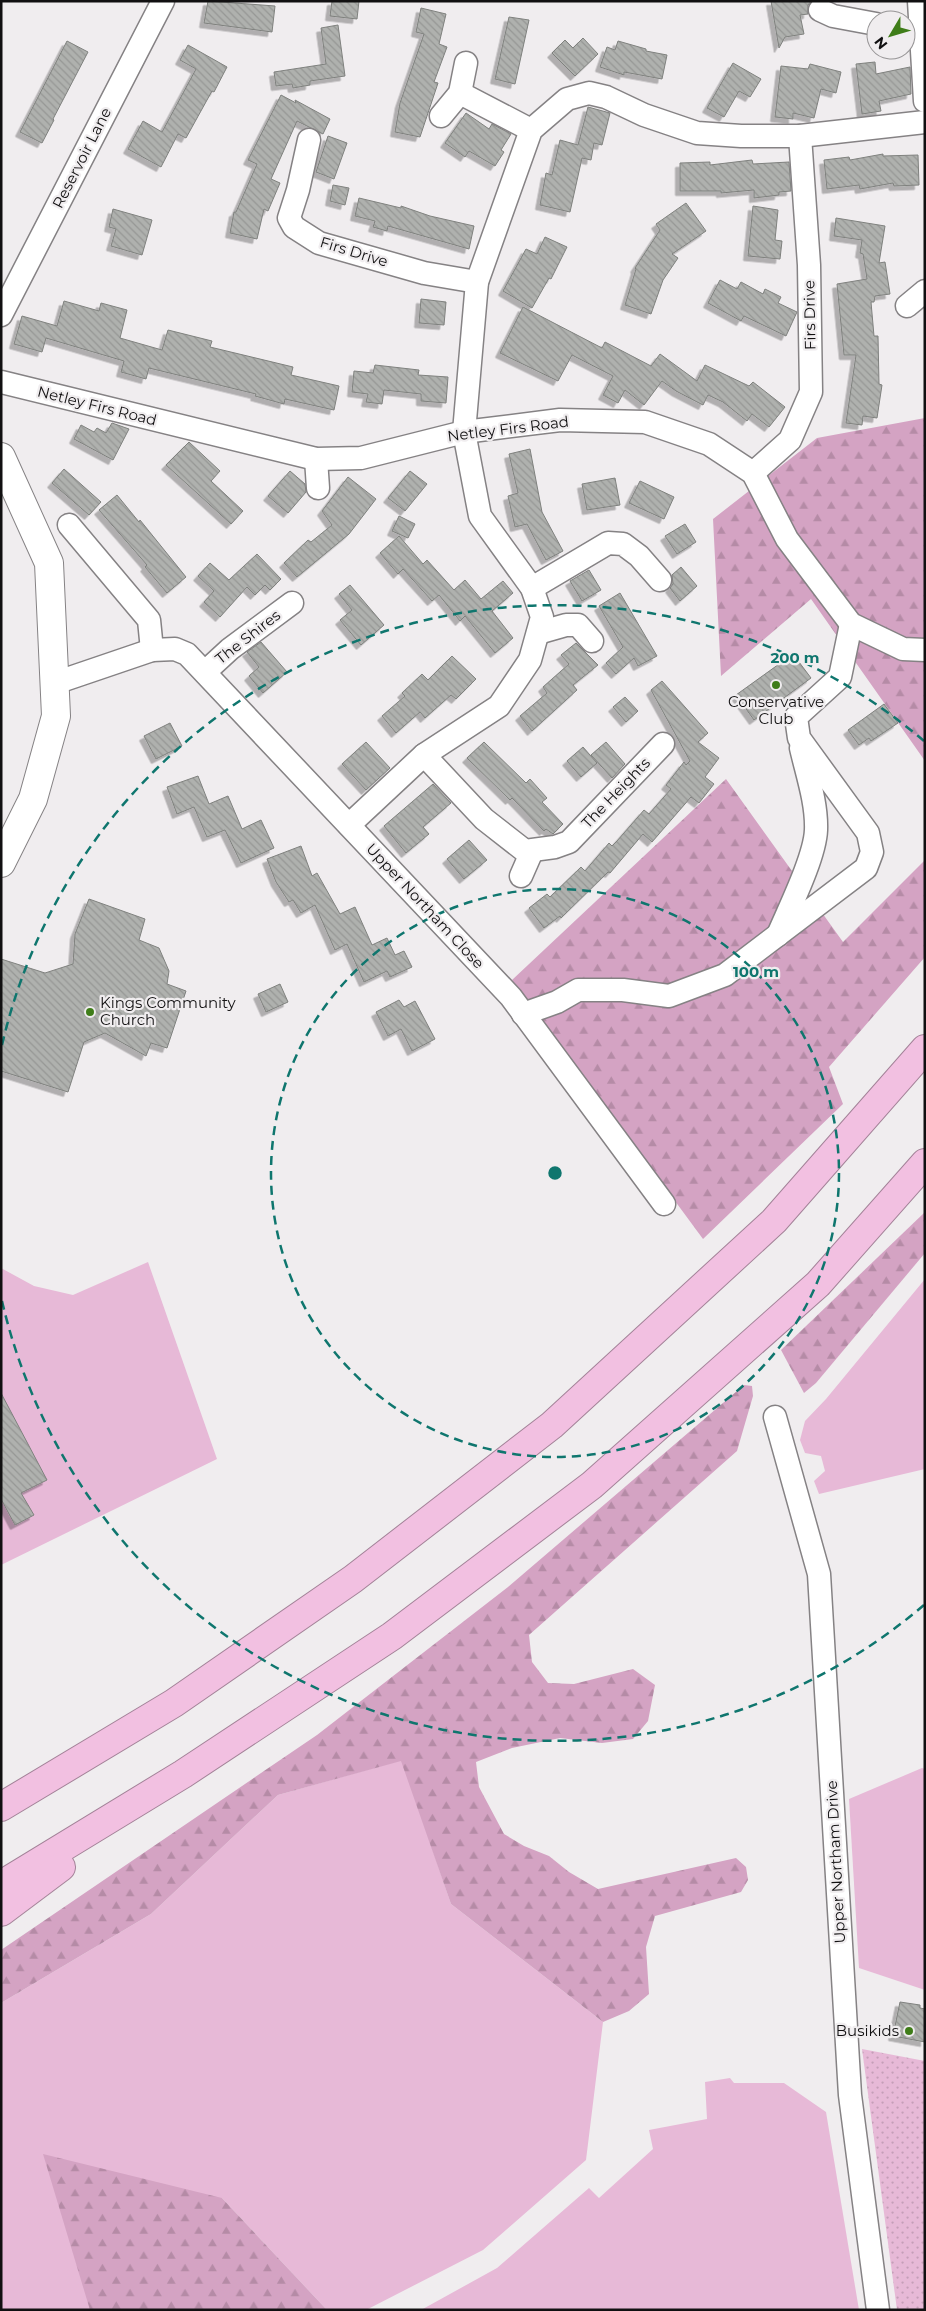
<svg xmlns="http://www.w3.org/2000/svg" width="926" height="2311" viewBox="0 0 926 2311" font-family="Montserrat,sans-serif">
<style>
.grass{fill:#e7b9d7}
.forest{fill:url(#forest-firs)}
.garden{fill:url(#garden-dots)}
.building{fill:url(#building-back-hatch);stroke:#7f817e;filter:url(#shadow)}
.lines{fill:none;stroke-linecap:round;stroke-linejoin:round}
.minor-casing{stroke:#858284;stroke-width:25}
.secondary-casing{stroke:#858284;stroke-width:30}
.motorway-casing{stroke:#a38298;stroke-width:30}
.minor{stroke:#fff;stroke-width:22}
.secondary{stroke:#fff;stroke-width:28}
.motorway{stroke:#f2c0e1;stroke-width:28}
.ring{fill:none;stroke:#0f766e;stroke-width:2.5;stroke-dasharray:9 6}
.poi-dot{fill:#3f7d19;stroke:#f0edef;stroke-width:2}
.labels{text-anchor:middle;stroke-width:4.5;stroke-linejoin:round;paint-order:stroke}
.street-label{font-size:15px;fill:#111011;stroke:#f0edef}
.poi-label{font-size:15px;fill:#111011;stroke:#f0edef}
.centre{fill:#0f766e;stroke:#f0edef;stroke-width:2.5}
.ring-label{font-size:15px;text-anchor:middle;font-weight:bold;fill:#0f766e;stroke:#f0edef;stroke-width:4.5;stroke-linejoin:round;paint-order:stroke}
</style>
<defs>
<pattern id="forest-firs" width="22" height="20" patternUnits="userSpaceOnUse" patternTransform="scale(1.25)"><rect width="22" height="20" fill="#d4a3c3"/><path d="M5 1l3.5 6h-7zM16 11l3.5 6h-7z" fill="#b58ba6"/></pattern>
<pattern id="garden-dots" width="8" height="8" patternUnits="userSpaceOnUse" patternTransform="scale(1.25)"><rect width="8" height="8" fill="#e7b9d7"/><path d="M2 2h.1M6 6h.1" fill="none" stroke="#c59eb8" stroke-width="1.8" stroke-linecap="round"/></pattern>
<pattern id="building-back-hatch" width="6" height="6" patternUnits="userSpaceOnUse" patternTransform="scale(1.25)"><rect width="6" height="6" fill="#afb1ae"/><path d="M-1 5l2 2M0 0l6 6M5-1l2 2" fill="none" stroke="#969795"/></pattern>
<filter id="shadow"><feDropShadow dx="-4.5" dy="4.5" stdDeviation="0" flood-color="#0004"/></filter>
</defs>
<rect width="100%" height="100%" fill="#f0edef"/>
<g class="grass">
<polygon points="148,1262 217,1459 1,1565 1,1268 34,1286 73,1295"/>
<polygon points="925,1279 925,1469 819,1494 814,1481 825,1471 821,1456 805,1453 800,1440 805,1421 826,1399"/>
<polygon points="402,1760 451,1904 603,2022 586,2160 483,2250 366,2310 327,2310 222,2198 90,2310 1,2310 1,2003 151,1914 278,1795"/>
<polygon points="922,1768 925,1769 925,1990 859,1968 849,1799"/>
<polygon points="730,2078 734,2083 784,2083 826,2112 859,2310 421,2310 497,2268 589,2188 599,2198 653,2149 649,2130 707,2119 705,2082"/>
</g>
<g class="forest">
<polygon points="925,418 925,761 811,599 721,676 713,519 817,438"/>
<polygon points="726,779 843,942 925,860 925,957 829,1067 843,1104 703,1239 512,980"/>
<polygon points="925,1212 925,1253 816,1383 804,1393 781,1350"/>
<polygon points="744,1385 752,1386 753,1396 737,1451 529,1635 532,1662 548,1683 574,1684 633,1669 655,1685 648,1721 633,1739 602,1743 560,1738 512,1748 476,1762 479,1787 504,1834 524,1846 549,1856 569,1872 598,1889 736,1858 746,1867 748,1880 741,1892 655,1916 646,1947 649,1994 629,2011 603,2022 451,1904 401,1761 278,1795 151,1914 1,2003 1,1950 317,1735 508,1587"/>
<polygon points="43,2154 222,2198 327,2310 90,2310"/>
</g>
<polygon class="garden" points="862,2049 925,2061 925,2310 897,2310"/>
<g class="building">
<polygon points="208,1 275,6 272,32 204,23"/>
<polygon points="332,1 359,1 357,19 330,16"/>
<polygon points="771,1 811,1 808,5 808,14 800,15 804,34 785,37 779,48"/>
<polygon points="421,8 446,14 439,44 447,47 434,82 438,83 420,137 395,132 400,103 424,34 416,32"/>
<polygon points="509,17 529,20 515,84 495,79"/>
<polygon points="338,25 345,76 310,81 310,85 293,88 292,84 276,86 274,72 326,64 321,28"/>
<polygon points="583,38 598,54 575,76 552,53 565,40 573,48"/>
<polygon points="67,41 88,52 53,119 54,120 42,143 20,132"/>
<polygon points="618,41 646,49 646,51 667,55 662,79 624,72 624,75 600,67 607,47 615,50"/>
<polygon points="188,45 227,67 214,92 212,91 186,138 178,134 161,167 128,149 143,121 162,132 196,69 180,60"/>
<polygon points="875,62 876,74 910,67 911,94 879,101 881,111 862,114 856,64"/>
<polygon points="733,63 761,79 750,97 739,91 724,117 707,108"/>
<polygon points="810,64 841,72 836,93 821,89 814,118 793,113 793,119 775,117 781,66 808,69"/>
<polygon points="281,95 296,103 295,100 330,119 323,134 297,121 271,179 280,183 268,211 264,209 257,239 230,233 234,212 236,212 257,164 248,160"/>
<polygon points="588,107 610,113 602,145 594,143 591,160 582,158 570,212 540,205 546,173 552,175 560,140 578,145"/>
<polygon points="466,113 489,129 492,124 511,134 501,150 504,152 495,166 469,151 465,157 445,143"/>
<polygon points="328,136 347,143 334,179 316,172"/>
<polygon points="883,154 883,156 918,155 919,185 894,186 893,183 860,189 859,185 827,189 824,160 849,157 850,160"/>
<polygon points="752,160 753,164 789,162 791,191 779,192 779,195 754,198 754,190 721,193 721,191 680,191 680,163 710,162 710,165"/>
<polygon points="333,185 349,188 345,205 330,201"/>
<polygon points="359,198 401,208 401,206 430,216 474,226 469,249 388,226 387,231 373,227 375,221 355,216"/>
<polygon points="686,203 706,231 672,254 678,258 663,280 651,314 625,305 636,269 635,268 660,230 656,224"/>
<polygon points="753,206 778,210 775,240 782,241 780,259 748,256"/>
<polygon points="113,209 152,220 142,255 111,246 116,229 109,227"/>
<polygon points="836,218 885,226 879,263 885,262 890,294 875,296 874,302 871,302 874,336 878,336 879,384 882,385 877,418 863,416 862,425 846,423 856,355 844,355 837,284 867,279 863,254 860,253 862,240 834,236"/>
<polygon points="545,237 567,247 551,279 549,278 532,308 503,291 526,249 537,254"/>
<polygon points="720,280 737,289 741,282 763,294 765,289 781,297 778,303 797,312 786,336 744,316 741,321 708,303"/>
<polygon points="421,299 446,302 444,325 419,323"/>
<polygon points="64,301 99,311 101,303 127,310 120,338 162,350 168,330 212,341 210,347 293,367 291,375 339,386 334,410 285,399 284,404 255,396 256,394 149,368 146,379 121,372 124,361 46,338 42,352 14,344 22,316 57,326"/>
<polygon points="523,307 602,348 605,342 651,366 660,354 697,381 705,365 749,386 753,382 785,407 769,427 752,414 747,421 723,402 708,395 703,405 676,391 662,381 644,405 625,390 618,403 603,395 613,376 572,355 558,381 500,353"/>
<polygon points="375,365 419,370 418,375 448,377 446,403 421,401 421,394 384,390 382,404 366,402 368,394 352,392 354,371 373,373"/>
<polygon points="112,423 129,429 113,460 74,439 81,425 94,432 97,428 106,433"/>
<polygon points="189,442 220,471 211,481 243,511 231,524 166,465"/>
<polygon points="530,449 542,512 563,551 546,560 527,524 515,527 508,496 518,493 509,454"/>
<polygon points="64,469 101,502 89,515 52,483"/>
<polygon points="290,471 305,484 306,492 288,513 268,496"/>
<polygon points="410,471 427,484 405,511 388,498"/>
<polygon points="348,477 376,499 349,534 297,577 284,563 308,540 311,542 332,525 322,511"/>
<polygon points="615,478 620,505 587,510 582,484"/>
<polygon points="640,481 674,497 664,519 629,503"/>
<polygon points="117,495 139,522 140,520 186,577 167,593 145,567 147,565 99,510"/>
<polygon points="399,516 415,524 408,538 392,531"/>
<polygon points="685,524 696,542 677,554 665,536"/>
<polygon points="399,536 423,564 427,560 454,590 465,580 481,599 503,581 513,593 492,611 513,638 495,653 465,616 460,621 439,595 432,601 403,569 398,574 380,553"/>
<polygon points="257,554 281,579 270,590 265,585 255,595 247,587 220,617 204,602 214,591 198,576 210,563 229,580"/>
<polygon points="681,567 697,586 680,601 670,588 673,584 672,575"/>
<polygon points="589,570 601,590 582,601 570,581"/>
<polygon points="350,585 384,625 361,645 340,620 352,610 339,594"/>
<polygon points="620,593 657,656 638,666 634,658 616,674 606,663 623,647 599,606"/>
<polygon points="261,642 287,672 263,693 249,676 259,667 247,652"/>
<polygon points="576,643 598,665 573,685 577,690 532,731 520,716 547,693 543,687 569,664 561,655"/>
<polygon points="793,654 811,678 754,720 736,695"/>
<polygon points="452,656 476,679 456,699 451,695 425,718 420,712 396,733 382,716 405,696 402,693 422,674 428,680"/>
<polygon points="662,681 708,733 698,742 719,758 705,777 714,784 699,803 691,797 652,842 643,834 610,873 608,872 561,918 560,916 544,928 529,908 547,894 550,897 581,867 585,871 609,843 612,846 617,841 644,810 649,814 671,789 666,785 684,762 686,765 690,761 651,690"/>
<polygon points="625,697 638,711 626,722 613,707"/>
<polygon points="884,704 898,723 871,741 869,738 859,745 848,730"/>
<polygon points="170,723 182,746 156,759 144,736"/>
<polygon points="366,742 390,768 366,790 342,764"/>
<polygon points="484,742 526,783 530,779 547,798 542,802 563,824 553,834 546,829 544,831 512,798 510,800 467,758"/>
<polygon points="606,742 625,764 612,778 591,755"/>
<polygon points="583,747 597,763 581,777 567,761"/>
<polygon points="198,776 209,804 228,796 242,829 261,820 274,848 241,863 225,830 207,837 194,807 177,814 167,787"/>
<polygon points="433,784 451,803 423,827 429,834 406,853 384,826"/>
<polygon points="469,840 487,860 464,879 447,859"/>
<polygon points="301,846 312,876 317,873 340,914 355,907 372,945 387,938 395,955 404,951 412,967 390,977 387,971 364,982 347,944 335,950 315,905 301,913 293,900 289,902 276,882 267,859"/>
<polygon points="89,899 145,919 139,940 159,948 169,971 167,984 186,991 167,1048 151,1043 146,1056 105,1033 84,1042 68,1092 1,1071 1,959 45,973 73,964 75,934"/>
<polygon points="280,984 288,1002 266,1012 258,994"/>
<polygon points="399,1000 404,1007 415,1001 435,1039 412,1051 401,1029 388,1036 376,1012"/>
<polygon points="1,1393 47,1480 21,1493 34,1515 15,1525 1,1499"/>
<polygon points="900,2002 920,2005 920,2008 925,2009 925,2042 893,2036"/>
</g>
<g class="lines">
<defs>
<g id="minor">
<polyline points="919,1 925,101"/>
<polyline points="820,10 833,16 876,24"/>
<polyline points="460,93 531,130"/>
<polyline points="441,116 460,93 466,63"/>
<polyline points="309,140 298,190 289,218 294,227 319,243 424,273 477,282"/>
<polyline points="907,306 925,291"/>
<polyline points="1,315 163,1"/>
<polyline points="1,382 316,459 361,458 464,432 560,420 645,422 709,444 753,473 787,539 851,624 903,649 925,650"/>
<polyline points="316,459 318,488"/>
<polyline points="753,473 790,440 811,392 809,265 800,136"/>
<polyline points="69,525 149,620 152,650"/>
<polyline points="532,588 608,543 623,544 639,556 660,580"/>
<polyline points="538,633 566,625 578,625 592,641"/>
<polyline points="205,672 230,649 292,603"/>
<polyline points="55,683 152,650 175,649 187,654 511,997 664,1204"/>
<polyline points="424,755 484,819 525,851 555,847 569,842 663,744"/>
<polyline points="349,825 424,755 499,706 530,660 542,617 532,588 480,516 464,432 477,282 531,130 567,99 589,93 606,97 644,115 697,133 741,136 800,136 925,122"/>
<polyline points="521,876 532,851"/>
<path d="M778,935C789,909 815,857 816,830C817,803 807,774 801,748"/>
<polyline points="523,1014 557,1002 578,990 623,990 669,996 725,975 866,868 872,852 868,833 799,738 796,717 840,677 851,624"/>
<polyline points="775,1417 819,1574 850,2095 878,2310"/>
</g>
<polyline id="secondary" points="1,457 49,563 56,716 33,799 1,863"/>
<g id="motorway">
<polyline points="1,1807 174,1703 353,1579 552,1425 774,1221 925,1049"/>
<polyline points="1,1885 183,1774 392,1636 592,1485 818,1284 925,1163"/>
<polyline points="1,1912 61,1867"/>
</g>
</defs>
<use href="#minor" class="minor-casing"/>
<use href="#secondary" class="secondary-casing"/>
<use href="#motorway" class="motorway-casing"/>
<use href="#minor" class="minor"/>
<use href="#secondary" class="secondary"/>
<use href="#motorway" class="motorway"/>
</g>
<g class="ring">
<circle cx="555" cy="1173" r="284"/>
<path d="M924 1605A568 568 0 0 1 2 1301M2 1045A568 568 0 0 1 924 741"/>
</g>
<g class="poi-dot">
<circle cx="776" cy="685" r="5"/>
<circle cx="90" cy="1012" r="5"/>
<circle cx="909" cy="2031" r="5"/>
</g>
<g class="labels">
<g class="street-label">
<text transform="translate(82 158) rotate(-63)" y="5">Reservoir Lane</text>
<text transform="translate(354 252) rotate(17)" y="5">Firs Drive</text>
<text transform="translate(810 315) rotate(-91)" y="5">Firs Drive</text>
<text transform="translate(97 406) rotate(14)" y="5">Netley Firs Road</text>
<text transform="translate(508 429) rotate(-7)" y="5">Netley Firs Road</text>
<text transform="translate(248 637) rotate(-38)" y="5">The Shires</text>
<text transform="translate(616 793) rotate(-46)" y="5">The Heights</text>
<text transform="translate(425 906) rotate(47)" y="5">Upper Northam Close</text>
<text transform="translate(836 1862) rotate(-93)" y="5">Upper Northam Drive</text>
</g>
<g class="poi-label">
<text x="776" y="707">Conservative<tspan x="776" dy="17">Club</tspan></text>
<text x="100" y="1008" text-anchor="start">Kings Community<tspan x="100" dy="17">Church</tspan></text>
<text x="899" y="2036" text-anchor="end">Busikids</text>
</g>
</g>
<circle cx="555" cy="1173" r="8" class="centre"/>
<g class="ring-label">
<text x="795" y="663">200 m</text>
<text x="756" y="977">100 m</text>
</g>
<rect width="926" height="2311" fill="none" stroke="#111011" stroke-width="5"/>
<g transform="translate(891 35) rotate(232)"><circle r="24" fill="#f0edef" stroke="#979596"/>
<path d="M0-4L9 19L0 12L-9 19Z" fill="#3f7d19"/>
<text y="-8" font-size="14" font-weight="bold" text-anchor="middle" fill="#111011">N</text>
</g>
</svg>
